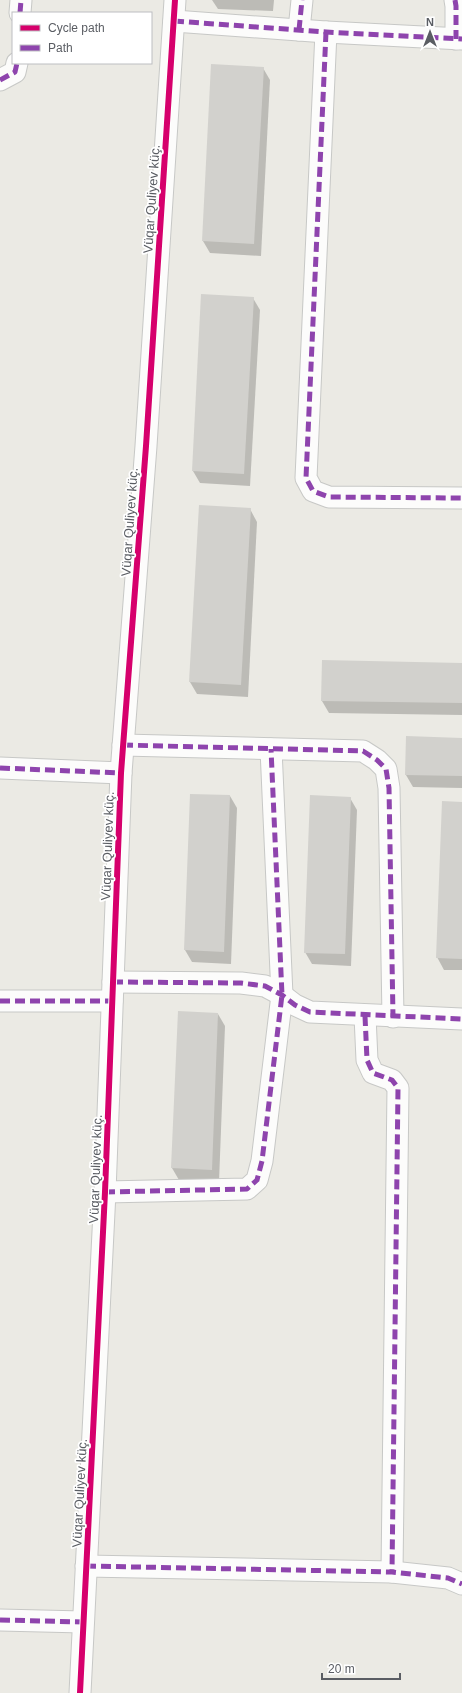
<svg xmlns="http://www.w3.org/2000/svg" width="462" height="1693" viewBox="0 0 462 1693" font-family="Arial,sans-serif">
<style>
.shadow{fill:#0003}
.building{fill:#d2d1cd}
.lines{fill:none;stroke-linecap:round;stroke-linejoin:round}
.street-casing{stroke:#c7c8c6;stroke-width:23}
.street{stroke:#fcfcfb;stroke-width:21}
.quiet{stroke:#8e44ad;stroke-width:5;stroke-dasharray:10 5;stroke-linecap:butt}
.cycleway-casing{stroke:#fff;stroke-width:8}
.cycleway{stroke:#d6006c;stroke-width:6}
.labels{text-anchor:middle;stroke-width:3.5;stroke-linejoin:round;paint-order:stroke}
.street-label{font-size:13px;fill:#5a5d63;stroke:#fff}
</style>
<rect width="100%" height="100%" fill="#ebeae4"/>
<g class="shadow">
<polygon points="212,0 274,0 273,11 218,9"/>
<polygon points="263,68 270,80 261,256 210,253 203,241"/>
<polygon points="253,298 260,310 250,486 200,483 193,471"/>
<polygon points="200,506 250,509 257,522 248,697 197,694 190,682"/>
<polygon points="462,664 462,715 329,713 322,701"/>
<polygon points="462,739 462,788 413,787 406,775"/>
<polygon points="191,795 230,796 237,808 231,964 192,962 185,950"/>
<polygon points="350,798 357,810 351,966 312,964 305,952"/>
<polygon points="462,803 462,970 444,970 437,957"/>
<polygon points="218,1014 225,1026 219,1182 179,1180 172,1168"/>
</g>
<g class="building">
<polygon points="211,64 264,67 254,244 202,241"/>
<polygon points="201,294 254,297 244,474 192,471"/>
<polygon points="199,505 251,508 241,685 189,682"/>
<polygon points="322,660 462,663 462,703 321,701"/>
<polygon points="406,736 462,738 462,776 405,775"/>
<polygon points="190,794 230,795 224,952 184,950"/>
<polygon points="310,795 351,797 345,954 304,953"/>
<polygon points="442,801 462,802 462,959 436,958"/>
<polygon points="178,1011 218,1013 212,1170 171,1168"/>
</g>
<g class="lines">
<defs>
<g id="street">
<polyline points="455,0 456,6 456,39"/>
<polyline points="20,13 21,0"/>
<polyline points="174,21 326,32 462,39"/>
<polyline points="299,30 302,0"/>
<polyline points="326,32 306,478 313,491 329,497 462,498"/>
<polyline points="0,80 15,72 17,63"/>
<polyline points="123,745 363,751 377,760 386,769 389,788 393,1017"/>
<polyline points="0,768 121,773"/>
<polyline points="113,982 241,983 265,986 282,995 295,1005 310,1012 462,1019"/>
<polyline points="0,1001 112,1001"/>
<polyline points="365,1016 367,1060 373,1073 392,1080 398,1088 392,1572"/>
<polyline points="105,1192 247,1189 257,1180 262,1161 282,995 271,749"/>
<polyline points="86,1566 392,1572 448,1578 462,1584"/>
<polyline points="0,1620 83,1622"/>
<polyline points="80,1693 105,1192 121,773 146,446 175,0"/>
</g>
</defs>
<use href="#street" class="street-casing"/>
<use href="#street" class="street"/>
<g class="quiet">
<polyline points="455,0 456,6 456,39"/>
<polyline points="20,13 21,0"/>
<polyline points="174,21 326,32 462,39"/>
<polyline points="299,30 302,0"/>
<polyline points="326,32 306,478 313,491 329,497 462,498"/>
<polyline points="0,80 15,72 17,63"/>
<polyline points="123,745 363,751 377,760 386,769 389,788 393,1017"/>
<polyline points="0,768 121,773"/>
<polyline points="113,982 241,983 265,986 282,995 295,1005 310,1012 462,1019"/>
<polyline points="0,1001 112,1001"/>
<polyline points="365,1016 367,1060 373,1073 392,1080 398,1088 392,1572"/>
<polyline points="105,1192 247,1189 257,1180 262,1161 282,995 271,749"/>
<polyline points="86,1566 392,1572 448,1578 462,1584"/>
<polyline points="0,1620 83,1622"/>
</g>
<defs>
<polyline id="cycleway" points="80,1693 105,1192 121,773 146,446 175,0"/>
</defs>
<use href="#cycleway" class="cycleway-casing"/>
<use href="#cycleway" class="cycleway"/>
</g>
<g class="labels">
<g class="street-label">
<text transform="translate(151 199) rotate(-86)" y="5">Vüqar Quliyev küç.</text>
<text transform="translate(129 522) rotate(-86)" y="5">Vüqar Quliyev küç.</text>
<text transform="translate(107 846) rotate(-88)" y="5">Vüqar Quliyev küç.</text>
<text transform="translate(95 1169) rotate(-88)" y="5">Vüqar Quliyev küç.</text>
<text transform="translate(79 1493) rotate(-87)" y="5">Vüqar Quliyev küç.</text>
</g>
</g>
<rect x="12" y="12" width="140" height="52" fill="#ffffff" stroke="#bdbec1"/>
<rect x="20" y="25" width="20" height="6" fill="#d6006c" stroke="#bdbec1"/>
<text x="48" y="32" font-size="12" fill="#5a5d63">Cycle path</text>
<rect x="20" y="45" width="20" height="6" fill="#8e44ad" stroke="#bdbec1"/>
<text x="48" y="52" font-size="12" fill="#5a5d63">Path</text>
<g transform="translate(430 32)" stroke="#ffffff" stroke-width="3" paint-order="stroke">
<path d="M0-3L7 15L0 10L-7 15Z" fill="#5a5d63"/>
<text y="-6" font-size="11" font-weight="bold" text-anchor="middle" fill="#5a5d63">N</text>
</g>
<path d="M322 1673v6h78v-6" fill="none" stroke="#5a5d63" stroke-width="2"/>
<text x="328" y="1673" font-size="12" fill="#5a5d63" stroke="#ffffff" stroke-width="3" paint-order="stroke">20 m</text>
</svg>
